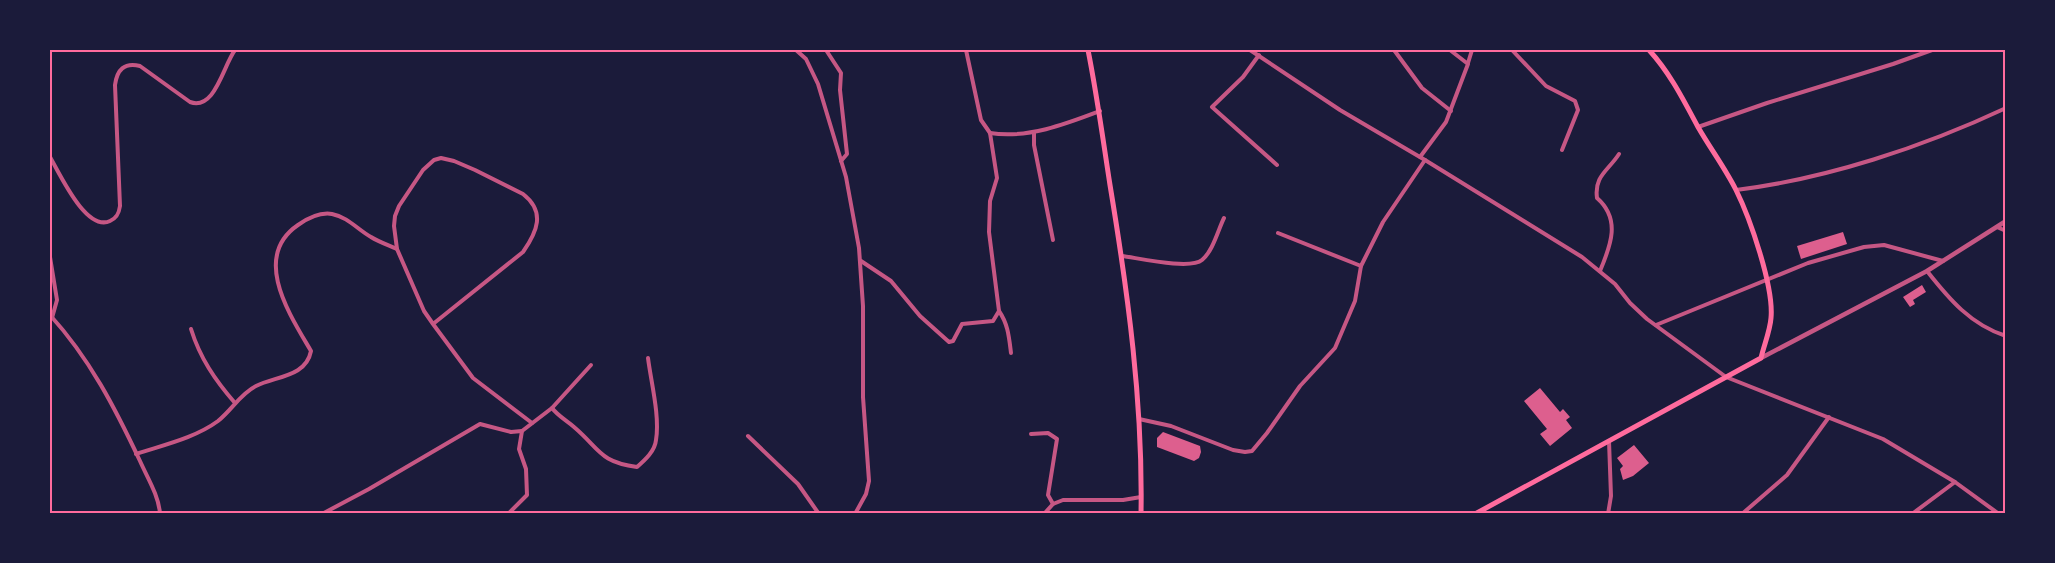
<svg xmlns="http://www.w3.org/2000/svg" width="2055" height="563" viewBox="0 0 2055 563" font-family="'Titillium Web',sans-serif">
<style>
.building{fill:#dd5f8e}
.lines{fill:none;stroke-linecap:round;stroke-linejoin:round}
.minor{stroke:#c65784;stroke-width:4}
.tertiary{stroke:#c65784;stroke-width:4.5}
.secondary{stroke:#ff6b9d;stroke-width:5}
.neatline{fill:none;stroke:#ff6b9d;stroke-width:2}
</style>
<rect width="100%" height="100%" fill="#1b1b3a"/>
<g class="building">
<polygon points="1843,232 1847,244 1801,259 1797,246"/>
<polygon points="1922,285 1926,292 1913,300 1915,304 1910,307 1903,297"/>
<polygon points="1540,388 1560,412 1563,409 1570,417 1566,420 1572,428 1550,446 1540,434 1547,429 1524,401"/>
<polygon points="1163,432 1200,446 1201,452 1199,458 1194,461 1157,447 1157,438"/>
<polygon points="1634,445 1649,463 1633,476 1623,480 1620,469 1623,466 1617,458"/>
</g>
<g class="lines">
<g class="minor">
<polyline points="796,50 806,59 818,84 846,177 859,248 863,306 863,397 869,481 866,494 855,514"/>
<polyline points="826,50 841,73 840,90 847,154 841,161"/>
<polyline points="1250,50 1340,110 1425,160 1582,257 1615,284 1630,303 1647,319 1726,377 1883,439 1955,482 1999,514"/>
<polyline points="1394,50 1422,88 1451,111"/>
<polyline points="1512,50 1546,86 1575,101 1578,110 1562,150"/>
<polyline points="1259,55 1243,77 1212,107 1277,165"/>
<polyline points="1468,63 1472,50"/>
<polyline points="1698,127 1767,103 1893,64 1932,50"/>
<polyline points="1034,132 1034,145 1053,240"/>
<path d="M990,133C1027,139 1066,124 1100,111"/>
<path d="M50,157C60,174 86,232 110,221C117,218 119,213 120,206L115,85C117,70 124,62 140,66L190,102C215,111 223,66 235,50"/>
<polyline points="1420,157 1446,122 1468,64 1450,50"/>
<path d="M1736,190C1826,179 1923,147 2006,108"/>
<polyline points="1997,227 2006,231"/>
<polyline points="1278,233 1361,266 1383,222 1425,160"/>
<path d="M1122,256C1138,258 1190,270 1202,260C1213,251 1218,230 1224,218"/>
<polyline points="50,257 57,300 52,318"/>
<polyline points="861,261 891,281 920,316 949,342 953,341 962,324 993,321 999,311 989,232 990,201 997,178 990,133 981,120 966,50"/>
<path d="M1600,271C1611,245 1621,219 1597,198C1594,176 1608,171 1619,154"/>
<path d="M1927,271C1949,299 1971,325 2006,336"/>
<path d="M999,311C1008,324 1009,337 1011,353"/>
<path d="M50,315C90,359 115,408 140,461C147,477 159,496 160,514"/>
<path d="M433,324L523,252C537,232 546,212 523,194L475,170L454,161L441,158L434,160L423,170L399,206L395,216L394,226L397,249L424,311L433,324L473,378L532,423"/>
<polyline points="1656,325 1808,263 1864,247 1884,245 1943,261"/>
<path d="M191,329C200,358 215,380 235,403"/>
<polyline points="552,408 591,365"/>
<polyline points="1139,419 1171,426 1233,450 1245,452 1252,451 1267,433 1300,386 1335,348 1355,301 1361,266"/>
<path d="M522,431L552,408C558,416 566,420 574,427C600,449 599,462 637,467C645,460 655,451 656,440C660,416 651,382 648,358"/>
<polyline points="1031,434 1048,433 1057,439 1048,495 1053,504"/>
<polyline points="748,436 798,484 819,514"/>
<path d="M136,454C163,445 195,438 218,421C232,410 240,394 256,386C276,376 306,377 311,351C290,315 251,257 298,225C308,218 320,212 332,214C348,217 358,230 371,237C379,242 388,245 397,249"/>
<polyline points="322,514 369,489 480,424 511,432 522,431 519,449 526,469 527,495 508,514"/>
<polyline points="1044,514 1053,504 1063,500 1123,500 1141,497"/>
<polyline points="1608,514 1611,496 1609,441"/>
<polyline points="1742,514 1787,475 1829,417"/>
<polyline points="1912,514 1955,482"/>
</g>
<polyline class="tertiary" points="1761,358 1927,271 2006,221"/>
<g class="secondary">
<path d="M1088,50C1097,95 1103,140 1110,185C1128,294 1143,403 1141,514"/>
<path d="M1475,514L1761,358C1764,345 1770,331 1771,318C1774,287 1750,218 1736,190C1725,168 1710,148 1698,127C1683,99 1670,73 1649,50"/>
</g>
</g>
<rect width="2055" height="563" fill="none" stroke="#1b1b3a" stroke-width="102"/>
<rect x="51" y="51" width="1953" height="461" class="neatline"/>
</svg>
